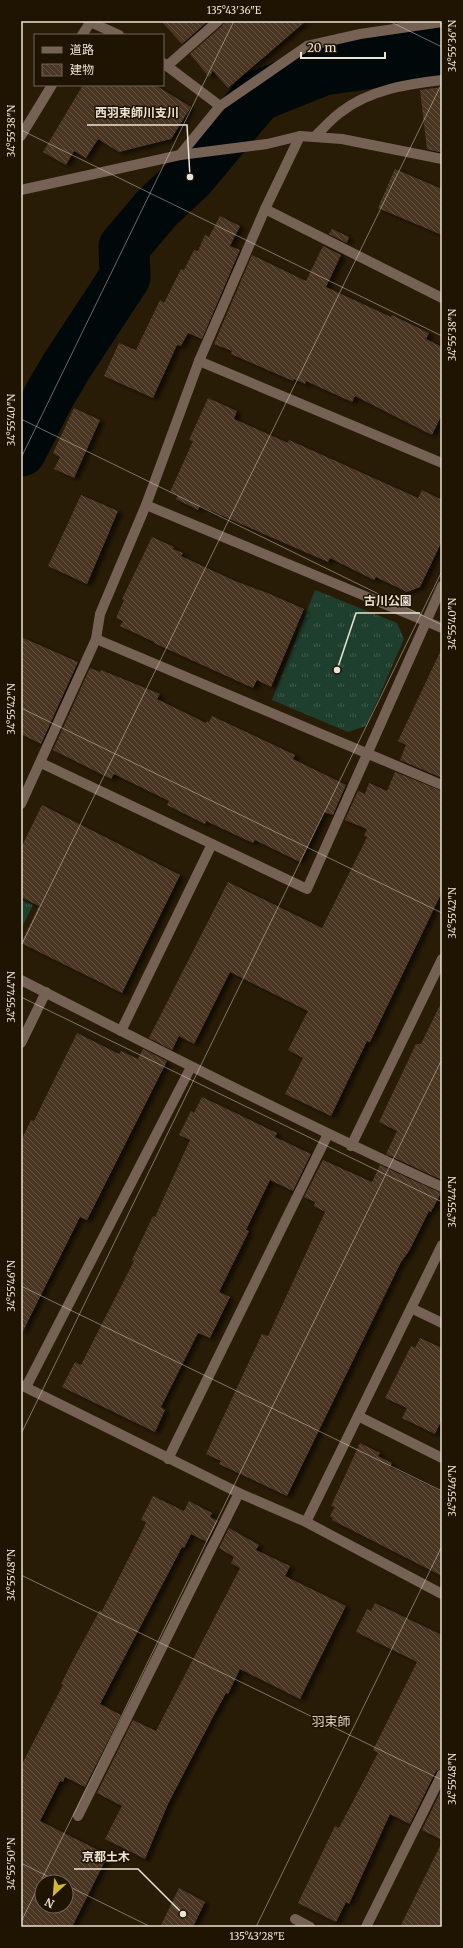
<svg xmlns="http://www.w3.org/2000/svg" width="463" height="1948" viewBox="0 0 463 1948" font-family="Merriweather,'Noto Sans JP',serif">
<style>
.grass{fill:url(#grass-tufts)}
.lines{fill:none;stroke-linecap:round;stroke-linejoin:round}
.river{stroke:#00080a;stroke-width:51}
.building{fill:url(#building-back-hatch);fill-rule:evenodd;filter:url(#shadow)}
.street{stroke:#766255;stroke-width:10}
.ticks{fill:none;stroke:#ece3d6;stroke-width:1;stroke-opacity:0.45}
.labels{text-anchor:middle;stroke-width:3;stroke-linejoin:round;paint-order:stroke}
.quarter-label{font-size:13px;fill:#e5d3ba;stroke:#1f1301}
.leader{fill:none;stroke:#ece3d6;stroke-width:1.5}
.callout-dot{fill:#ece3d6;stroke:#1f1301;stroke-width:1.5}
.callout-label{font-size:12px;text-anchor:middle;font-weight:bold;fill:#ece3d6;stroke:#1f1301;stroke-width:3;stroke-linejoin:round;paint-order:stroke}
.neatline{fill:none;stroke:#ece3d6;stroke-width:1.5}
.ticks-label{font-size:10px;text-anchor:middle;fill:#ece3d6}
</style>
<defs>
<pattern id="grass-tufts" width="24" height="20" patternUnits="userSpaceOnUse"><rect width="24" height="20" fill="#1e3e2e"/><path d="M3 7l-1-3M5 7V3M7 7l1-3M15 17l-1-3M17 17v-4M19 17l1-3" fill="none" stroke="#3f5a4c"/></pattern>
<pattern id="building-back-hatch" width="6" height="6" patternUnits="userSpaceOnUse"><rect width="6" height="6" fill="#493624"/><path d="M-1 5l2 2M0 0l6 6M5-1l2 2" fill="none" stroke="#635343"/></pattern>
<filter id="shadow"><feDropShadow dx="4.5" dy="2.5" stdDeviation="2" flood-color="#0009"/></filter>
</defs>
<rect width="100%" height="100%" fill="#291c07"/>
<g class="grass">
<polygon points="315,590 397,623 404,639 366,726 348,732 272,700"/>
<polygon points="21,900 33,905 21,929"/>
</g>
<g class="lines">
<polyline class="river" points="21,451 49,396 66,367 125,277 124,247 157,208 190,177 258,96 323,70 442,53"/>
</g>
<g class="building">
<polygon points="161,21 208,21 182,44"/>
<polygon points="224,21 306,21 228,88 213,71 209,77 190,54 222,26"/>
<polygon points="83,85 155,85 191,107 171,139 119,152 98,139 86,158 74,151 66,165 43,152"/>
<polygon points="442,87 442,151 438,152 427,149 420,90"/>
<polygon points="395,169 442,189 442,235 378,208"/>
<polygon points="220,216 240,226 230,246 240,250 202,339 188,333 181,346 177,345 153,398 104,376 119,343 136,350 160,300 164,303 181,269 184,270 194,250 198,251 205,235 209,237"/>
<polygon points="332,229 349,237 347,243 329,234"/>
<polygon points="323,246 341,255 326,287 391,317 392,315 429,333 426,339 442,347 442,414 432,435 355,396 352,402 306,381 305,384 294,379 293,381 231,354 232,351 214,344 252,255 306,281"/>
<polygon points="208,398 237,411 234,419 288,443 289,440 418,498 422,490 442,500 442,541 420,587 407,592 376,577 374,580 330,558 328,562 200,506 198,510 176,499 178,495 170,492 193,441 189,440"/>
<polygon points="74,408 100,420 74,478 54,469 60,457 53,453"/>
<polygon points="81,495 118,511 87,584 48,566"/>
<polygon points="152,537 174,547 173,549 183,553 181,556 235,581 270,594 304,609 271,687 257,680 253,688 154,643 154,642 120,626 123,621 116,618 124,600 122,599"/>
<polygon points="21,637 78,662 41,744 21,734"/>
<polygon points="442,648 442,778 400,760 406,745 398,741"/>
<polygon points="90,668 100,672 101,670 160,694 157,699 206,723 207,721 209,722 212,716 295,755 293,759 346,785 333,815 324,812 300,862 255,840 253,843 206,821 205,824 167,805 169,801 114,774 111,779 53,750"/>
<polygon points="395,772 442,791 442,892 370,1042 367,1041 331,1116 285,1094 303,1058 288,1050 308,1011 230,972 194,1044 179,1036 172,1050 149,1038 228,882 322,928 367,837 364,836 367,829 345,820 358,791 365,794 369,783 387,791"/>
<polygon points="42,805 180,875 122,993 21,943 39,906 21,897 21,848"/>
<polygon points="442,1001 442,1180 386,1154 397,1131 379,1122 416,1044 421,1044"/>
<polygon points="77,1033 119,1054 121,1051 138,1059 143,1049 167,1061 87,1220 80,1217 21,1335 21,1141 31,1120 34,1121"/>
<polygon points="202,1097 277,1133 275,1137 311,1154 293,1191 270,1180 246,1230 249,1231 219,1292 230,1297 210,1338 198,1333 161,1407 165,1410 155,1432 62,1387 75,1362 81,1365 134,1261 132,1260 153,1216 155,1217 190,1140 179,1135 191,1111 194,1113"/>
<polygon points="323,1160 372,1182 380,1165 441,1193 431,1212 429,1211 409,1251 401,1262 287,1496 219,1464 221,1461 206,1454 262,1334 268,1336 325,1212 314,1206 315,1202 304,1197"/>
<polygon points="420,1338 442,1348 442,1419 435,1434 402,1418 407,1408 385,1398 411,1346 415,1348"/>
<polygon points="360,1443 380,1453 378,1456 392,1463 390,1467 442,1492 442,1576 332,1520 333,1518 330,1516 335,1507 331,1506"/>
<path d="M153,1496L184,1511L189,1501L212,1513L210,1517L218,1521L207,1542L191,1534L184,1548L182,1547L100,1704L121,1715L85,1787L65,1777L63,1782L60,1781L40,1821L108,1855L72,1927H21V1766L63,1685L61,1684L73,1660L100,1610L102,1611L143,1530L146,1522L141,1520ZM42,1882H66V1906H42Z"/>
<polygon points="229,1528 259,1545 256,1550 290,1566 285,1576 346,1606 300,1699 240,1669 228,1694 226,1693 213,1717 168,1804 145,1859 105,1839 122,1806 97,1793 133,1720 156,1731 240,1568 231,1563 234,1557 219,1548"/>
<polygon points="375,1603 442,1635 442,1768 436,1771 410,1824 390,1814 349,1904 346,1902 336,1922 298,1903 335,1826 339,1828 378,1753 373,1750 417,1662 356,1632 367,1609 371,1611"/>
<polygon points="442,1789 442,1840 422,1830"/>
<polygon points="442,1842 442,1927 400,1927"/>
<polygon points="179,1888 205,1902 193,1927 160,1927"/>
</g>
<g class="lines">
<g class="street">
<polyline points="88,21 119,35"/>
<polyline points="82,35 90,23"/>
<polyline points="163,63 220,106"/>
<polyline points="167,66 218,21"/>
<polyline points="21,136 52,85"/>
<path d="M314,137C323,129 331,119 341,112C369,90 407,84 442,80"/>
<polyline points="180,155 220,106 307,46 360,34 442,22"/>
<polyline points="21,190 180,155 267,144 300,136 342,139 442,159"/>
<polyline points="265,209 442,298"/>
<polyline points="199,361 442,463"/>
<polyline points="146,505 442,628"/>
<polyline points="96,639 442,785"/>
<polyline points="41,763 307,889 442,586"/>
<polyline points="21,804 96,639 100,614 146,505 199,361 265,209 300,136"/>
<path d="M21,980C160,1051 300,1122 442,1187"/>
<polyline points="121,1031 212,844"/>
<polyline points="21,1043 46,992"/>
<polyline points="351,1146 442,959"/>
<polyline points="411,1308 442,1323"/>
<polyline points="21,1385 239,1493 306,1522 442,1594"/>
<polyline points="26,1387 191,1067"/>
<polyline points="358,1416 442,1458"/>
<polyline points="168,1459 328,1134"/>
<polyline points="306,1522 442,1245"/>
<polyline points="78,1816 239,1493"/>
<polyline points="295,1919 310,1927"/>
<polyline points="366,1927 442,1774"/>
</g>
</g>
<path class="ticks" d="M389,21L442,47M21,130L442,336M21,419L442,625M21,458L234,21M21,708L442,913M21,946L442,83M21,997L442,1202M21,1286L442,1491M21,1434L442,571M21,1575L442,1780M21,1863L59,1882M66,1885L151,1927M21,1922L442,1059M256,1927L442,1546"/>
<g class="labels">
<g class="quarter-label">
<text x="331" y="1726">羽束師</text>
</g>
</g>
<path class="leader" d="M190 177L187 125H87M337 670L356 613H420M183 1914L138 1869H74"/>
<g class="callout-dot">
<circle cx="190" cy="177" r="4"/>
<circle cx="337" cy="670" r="4"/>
<circle cx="183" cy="1914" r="4"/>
</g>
<g class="callout-label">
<text x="137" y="117">西羽束師川支川</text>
<text x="388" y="605">古川公園</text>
<text x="106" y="1861">京都土木</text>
</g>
<rect width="463" height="1948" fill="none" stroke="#1f1301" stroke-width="44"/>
<rect x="34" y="34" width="130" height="52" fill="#1f1301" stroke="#716656"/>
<rect x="42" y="47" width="20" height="6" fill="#766255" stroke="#716656"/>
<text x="70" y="54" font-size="12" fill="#ece3d6">道路</text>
<rect x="42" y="64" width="20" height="12" fill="url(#building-back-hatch)" stroke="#716656"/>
<text x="70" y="74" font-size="12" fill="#ece3d6">建物</text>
<g transform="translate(54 1894) rotate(206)"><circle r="19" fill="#1f1301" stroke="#716656"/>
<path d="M0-3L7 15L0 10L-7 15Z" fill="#d1b736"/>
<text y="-6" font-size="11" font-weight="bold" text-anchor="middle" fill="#ece3d6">N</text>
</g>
<path d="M301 52v6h84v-6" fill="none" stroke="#ece3d6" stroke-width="2"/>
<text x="307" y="52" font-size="12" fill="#ece3d6" stroke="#1f1301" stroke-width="3" paint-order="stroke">20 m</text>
<rect x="22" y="22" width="419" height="1904" class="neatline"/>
<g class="ticks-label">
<text x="234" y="14">135°43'36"E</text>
<text transform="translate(452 46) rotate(-90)" y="4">34°55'36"N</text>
<text transform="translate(11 131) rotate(-90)" y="4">34°55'38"N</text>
<text transform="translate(452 335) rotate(-90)" y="4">34°55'38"N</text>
<text transform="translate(11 420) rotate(-90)" y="4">34°55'40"N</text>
<text transform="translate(452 624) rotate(-90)" y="4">34°55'40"N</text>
<text transform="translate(11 709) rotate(-90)" y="4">34°55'42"N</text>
<text transform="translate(452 913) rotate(-90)" y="4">34°55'42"N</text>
<text transform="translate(11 997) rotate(-90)" y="4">34°55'44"N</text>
<text transform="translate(452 1202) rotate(-90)" y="4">34°55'44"N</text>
<text transform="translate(11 1286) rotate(-90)" y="4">34°55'46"N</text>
<text transform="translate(452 1491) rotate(-90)" y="4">34°55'46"N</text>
<text transform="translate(11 1575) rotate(-90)" y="4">34°55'48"N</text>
<text transform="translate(452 1779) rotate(-90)" y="4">34°55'48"N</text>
<text transform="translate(11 1864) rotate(-90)" y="4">34°55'50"N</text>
<text x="257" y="1940">135°43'28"E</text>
</g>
</svg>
